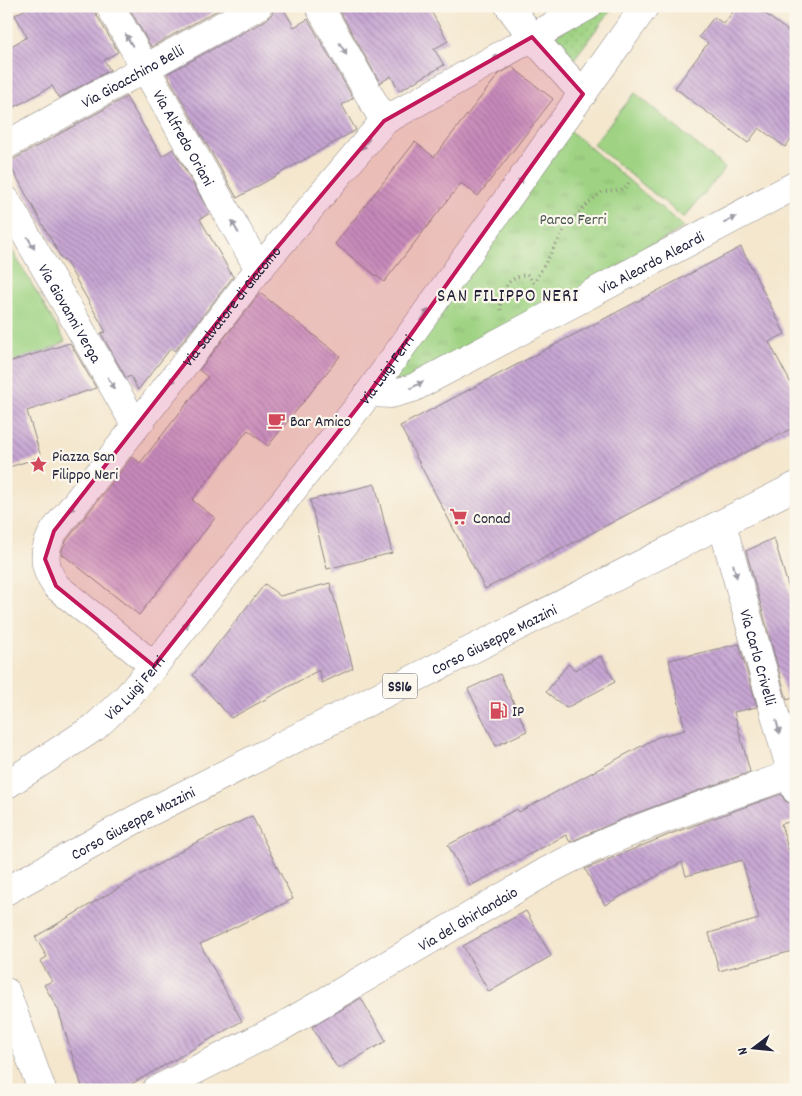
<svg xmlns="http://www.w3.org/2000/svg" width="802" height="1096" viewBox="0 0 802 1096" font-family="Dekko,sans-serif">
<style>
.grass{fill:url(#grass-dots);stroke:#607a5f}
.park{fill:url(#park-tufts);stroke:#607a5f}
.garden{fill:#9fd383;stroke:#607a5f}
.building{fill:url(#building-back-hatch)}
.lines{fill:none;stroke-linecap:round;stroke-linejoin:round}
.street-casing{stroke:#8b8484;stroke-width:29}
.primary-casing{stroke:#8b8484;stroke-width:29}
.path{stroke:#8b8484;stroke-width:3;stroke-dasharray:1 4;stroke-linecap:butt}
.street{stroke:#fff;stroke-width:28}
.primary{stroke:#fff;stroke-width:28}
.oneway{fill:#9c9ca7}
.marked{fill:#c2185b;fill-opacity:0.2;stroke:#c2185b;stroke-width:4;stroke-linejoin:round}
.labels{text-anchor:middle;stroke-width:4.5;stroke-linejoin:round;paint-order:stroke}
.shield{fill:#fbf7ec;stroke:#636270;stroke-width:1}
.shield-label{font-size:15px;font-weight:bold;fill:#22223b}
.street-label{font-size:16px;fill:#22223b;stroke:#fbf7ec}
.park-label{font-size:16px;fill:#485751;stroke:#fbf7ec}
.poi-label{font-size:16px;fill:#22223b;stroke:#fbf7ec;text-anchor:start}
.quarter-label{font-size:19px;letter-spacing:1px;fill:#22223b;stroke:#fbf7ec}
</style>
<defs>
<pattern id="grass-dots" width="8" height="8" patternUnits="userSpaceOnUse" patternTransform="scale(1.25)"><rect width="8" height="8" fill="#9fd383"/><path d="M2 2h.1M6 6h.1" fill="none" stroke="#89b572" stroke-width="1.8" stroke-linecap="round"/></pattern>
<pattern id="park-tufts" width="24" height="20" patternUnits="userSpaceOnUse" patternTransform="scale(1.25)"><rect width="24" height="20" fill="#9fd383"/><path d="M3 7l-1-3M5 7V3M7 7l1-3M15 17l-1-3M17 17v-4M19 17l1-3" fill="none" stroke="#89b572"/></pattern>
<pattern id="building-back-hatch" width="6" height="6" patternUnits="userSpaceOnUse" patternTransform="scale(1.25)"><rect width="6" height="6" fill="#c7a6d3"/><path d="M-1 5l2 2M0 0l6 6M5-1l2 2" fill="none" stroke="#a187ac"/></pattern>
</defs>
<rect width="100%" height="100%" fill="#fbf7ec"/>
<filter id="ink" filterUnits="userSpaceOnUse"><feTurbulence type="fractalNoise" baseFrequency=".02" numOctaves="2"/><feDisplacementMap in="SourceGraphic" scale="10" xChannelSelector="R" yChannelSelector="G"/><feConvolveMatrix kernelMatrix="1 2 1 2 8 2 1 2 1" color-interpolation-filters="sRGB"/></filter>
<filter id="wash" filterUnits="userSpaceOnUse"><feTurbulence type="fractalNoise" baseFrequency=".0096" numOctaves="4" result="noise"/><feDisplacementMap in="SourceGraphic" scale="20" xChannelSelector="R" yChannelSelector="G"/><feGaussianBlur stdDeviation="1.12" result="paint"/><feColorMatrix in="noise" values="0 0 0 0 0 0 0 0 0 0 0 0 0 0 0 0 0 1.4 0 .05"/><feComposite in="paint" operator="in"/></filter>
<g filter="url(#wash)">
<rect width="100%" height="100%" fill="#f4e7ce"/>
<polygon class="grass" points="608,6 614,6 571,63 547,40"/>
<polygon class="park" points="562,124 684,227 426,381 369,393"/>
<g class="garden">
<polygon points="635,93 725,168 684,218 593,144"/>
<polygon points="6,240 65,341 56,347 6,364"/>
</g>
<g id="blocks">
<g class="building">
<polygon points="31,6 94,6 96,14 118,52 104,60 110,70 59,98 52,86 6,112 6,49 27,37 15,15"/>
<polygon points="128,6 225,6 151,47"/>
<polygon points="274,6 282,6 294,27 308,19 353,98 342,105 356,130 237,198 167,74 266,20 272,14"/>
<polygon points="337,6 428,6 448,41 434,49 444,65 399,91 391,76 380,83"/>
<polygon points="737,6 755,6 796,37 796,133 785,147 759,128 748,143 675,88 708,43 699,37 714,17 724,24"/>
<polygon points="512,67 553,99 478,196 461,183 384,282 335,244 415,142 434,157 499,74"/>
<polygon points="126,97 162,156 173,149 210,213 200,219 233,277 175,351 171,348 138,390 131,376 126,378 101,333 106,332 65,260 63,261 7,160 14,159"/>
<polygon points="741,247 785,334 769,342 796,393 796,426 485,589 400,426"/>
<polygon points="260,293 340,356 268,446 248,430 192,500 215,518 139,615 62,554 62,550 67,540 132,457 140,463 208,377 199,370"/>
<polygon points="70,343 96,388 27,411 41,457 6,468 6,363"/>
<polygon points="375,484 392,553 327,569 310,500"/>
<polygon points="774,538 796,613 796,697 787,700 746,551"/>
<polygon points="330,583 353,668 322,683 319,670 231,718 193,675 265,584 280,596"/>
<polygon points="739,644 757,707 734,712 750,772 631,815 570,842 566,835 470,886 448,845 517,809 519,812 658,737 685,730 669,660"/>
<polygon points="601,656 615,682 566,708 546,692 568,664 575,670"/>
<polygon points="500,674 527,731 496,746 468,689"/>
<polygon points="781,794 785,801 796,805 796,820 781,824 796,877 796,950 719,971 709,933 759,919 742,860 686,876 682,862 605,905 585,869 673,833"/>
<polygon points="252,816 293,899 200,944 242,1021 121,1090 83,1090 58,1009 44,985 52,981 40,961 47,957 35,937 193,844"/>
<polygon points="526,911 551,956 489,992 463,946"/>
<polygon points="361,998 386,1041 338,1069 312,1027"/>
</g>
</g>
</g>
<g filter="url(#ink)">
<use href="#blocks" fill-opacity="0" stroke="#8b8484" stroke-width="1"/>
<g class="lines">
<defs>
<g id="street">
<path id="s1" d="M110,6L259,269"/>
<polyline points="319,6 384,121"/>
<polyline points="509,6 532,37 583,94"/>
<path id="s2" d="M6,145L258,6"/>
<path id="s3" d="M6,200L136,426"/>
<path id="s4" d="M369,393L391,394L413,388L796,185"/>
<path id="s5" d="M722,524L796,790"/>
<path id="s6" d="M154,666L56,586C43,568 42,550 54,531L259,269L384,121L588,6"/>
<path id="s7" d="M6,785L95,727L127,697L154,666L369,393L645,6"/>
<polyline points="6,992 42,1090"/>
<path id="s8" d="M156,1090L283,1026L547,871C624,829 709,804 791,774"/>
</g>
<g id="primary">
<path id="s9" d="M6,891L138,818L796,486"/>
</g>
</defs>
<use href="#street" class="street-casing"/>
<use href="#primary" class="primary-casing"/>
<path class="path" d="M501,310L500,307C505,287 505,279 527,274L534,283L567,225L585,206L602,192L624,189L630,181"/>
<use href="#street" class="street"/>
<use href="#primary" class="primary"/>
</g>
<defs><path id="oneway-solid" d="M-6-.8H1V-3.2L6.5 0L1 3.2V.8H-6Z" transform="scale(1.25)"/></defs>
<g class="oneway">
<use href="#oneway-solid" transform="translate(129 40) rotate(-120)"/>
<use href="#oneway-solid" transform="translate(343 49) rotate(60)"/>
<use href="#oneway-solid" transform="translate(499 56) rotate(150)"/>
<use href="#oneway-solid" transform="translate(365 144) rotate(130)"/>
<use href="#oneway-solid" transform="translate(519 183) rotate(-54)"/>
<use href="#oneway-solid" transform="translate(730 220) rotate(-28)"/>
<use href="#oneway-solid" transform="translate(235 227) rotate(-120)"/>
<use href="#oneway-solid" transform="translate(31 243) rotate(60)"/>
<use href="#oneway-solid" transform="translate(425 315) rotate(-54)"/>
<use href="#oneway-solid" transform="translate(174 378) rotate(128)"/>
<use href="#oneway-solid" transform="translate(111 383) rotate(60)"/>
<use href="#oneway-solid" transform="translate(417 385) rotate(-27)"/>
<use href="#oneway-solid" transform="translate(284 501) rotate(-52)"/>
<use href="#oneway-solid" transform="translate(73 506) rotate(128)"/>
<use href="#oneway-solid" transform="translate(735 571) rotate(75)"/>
<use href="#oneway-solid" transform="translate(184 628) rotate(-52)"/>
<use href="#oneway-solid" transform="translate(778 727) rotate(75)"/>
</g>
</g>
<path class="marked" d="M532,37L583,94L369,393L154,666L56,586L45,559L54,531L259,269L384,121Z"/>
<defs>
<symbol id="cafe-bare" viewBox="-9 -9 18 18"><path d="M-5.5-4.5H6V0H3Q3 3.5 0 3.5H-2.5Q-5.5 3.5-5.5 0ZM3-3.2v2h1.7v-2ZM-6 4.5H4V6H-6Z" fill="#d1495b" stroke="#fbf7ec" stroke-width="2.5" paint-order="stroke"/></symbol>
<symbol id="sight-bare" viewBox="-9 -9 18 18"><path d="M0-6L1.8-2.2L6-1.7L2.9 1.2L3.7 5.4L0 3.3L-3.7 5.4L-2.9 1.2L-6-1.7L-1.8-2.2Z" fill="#d1495b" stroke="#fbf7ec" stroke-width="2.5" paint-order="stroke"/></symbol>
<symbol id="supermarket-bare" viewBox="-9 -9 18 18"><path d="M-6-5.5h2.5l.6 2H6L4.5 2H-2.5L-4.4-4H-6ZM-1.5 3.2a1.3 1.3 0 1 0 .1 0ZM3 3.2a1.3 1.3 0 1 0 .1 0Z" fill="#d1495b" stroke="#fbf7ec" stroke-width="2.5" paint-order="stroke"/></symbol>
<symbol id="fuel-bare" viewBox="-9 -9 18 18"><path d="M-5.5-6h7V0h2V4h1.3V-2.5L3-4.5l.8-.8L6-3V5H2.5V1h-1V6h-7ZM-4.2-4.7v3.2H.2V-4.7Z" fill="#d1495b" stroke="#fbf7ec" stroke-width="2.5" paint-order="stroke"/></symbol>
</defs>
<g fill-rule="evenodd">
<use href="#cafe-bare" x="264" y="408" width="25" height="25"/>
<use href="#sight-bare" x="26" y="452" width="25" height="25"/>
<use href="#supermarket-bare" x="446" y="504" width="25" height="25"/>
<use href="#fuel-bare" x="486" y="698" width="25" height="25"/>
</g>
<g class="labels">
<rect class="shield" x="382.5" y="673.5" width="35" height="25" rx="4"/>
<g class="shield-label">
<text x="400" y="691">SS16</text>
</g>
<g class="street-label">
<text dy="6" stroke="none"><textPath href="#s2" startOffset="144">Via Gioacchino Belli</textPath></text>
<text dy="6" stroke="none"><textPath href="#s1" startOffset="151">Via Alfredo Oriani</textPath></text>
<text dy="6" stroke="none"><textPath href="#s4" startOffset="314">Via Aleardo Aleardi</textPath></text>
<text dy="6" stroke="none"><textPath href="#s6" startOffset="472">Via Salvatore di Giacomo</textPath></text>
<text dy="6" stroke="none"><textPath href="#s3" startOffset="130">Via Giovanni Verga</textPath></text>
<text dy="6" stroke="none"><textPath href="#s7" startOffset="568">Via Luigi Ferri</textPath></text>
<text dy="6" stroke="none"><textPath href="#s9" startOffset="549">Corso Giuseppe Mazzini</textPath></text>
<text dy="6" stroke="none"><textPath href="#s5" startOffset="138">Via Carlo Crivelli</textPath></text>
<text dy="6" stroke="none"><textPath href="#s7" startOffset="162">Via Luigi Ferri</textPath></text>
<text dy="6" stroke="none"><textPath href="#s9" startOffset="144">Corso Giuseppe Mazzini</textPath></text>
<text dy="6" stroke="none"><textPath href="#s8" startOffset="356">Via del Ghirlandaio</textPath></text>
</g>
<g class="park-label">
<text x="573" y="224">Parco Ferri</text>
</g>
<g class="poi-label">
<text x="290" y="426">Bar Amico</text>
<text x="52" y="461">Piazza San<tspan x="52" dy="18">Filippo Neri</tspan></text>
<text x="473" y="523">Conad</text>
<text x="512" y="716">IP</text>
</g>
<g class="quarter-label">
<text x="508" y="301">SAN FILIPPO NERI</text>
</g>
</g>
<rect width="802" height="1096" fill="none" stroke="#fbf7ec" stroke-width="25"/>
<g transform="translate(754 1048) rotate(254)" stroke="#fbf7ec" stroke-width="4" paint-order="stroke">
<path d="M0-4L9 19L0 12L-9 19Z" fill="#22223b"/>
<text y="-8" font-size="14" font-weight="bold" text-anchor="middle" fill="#22223b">N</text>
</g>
</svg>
